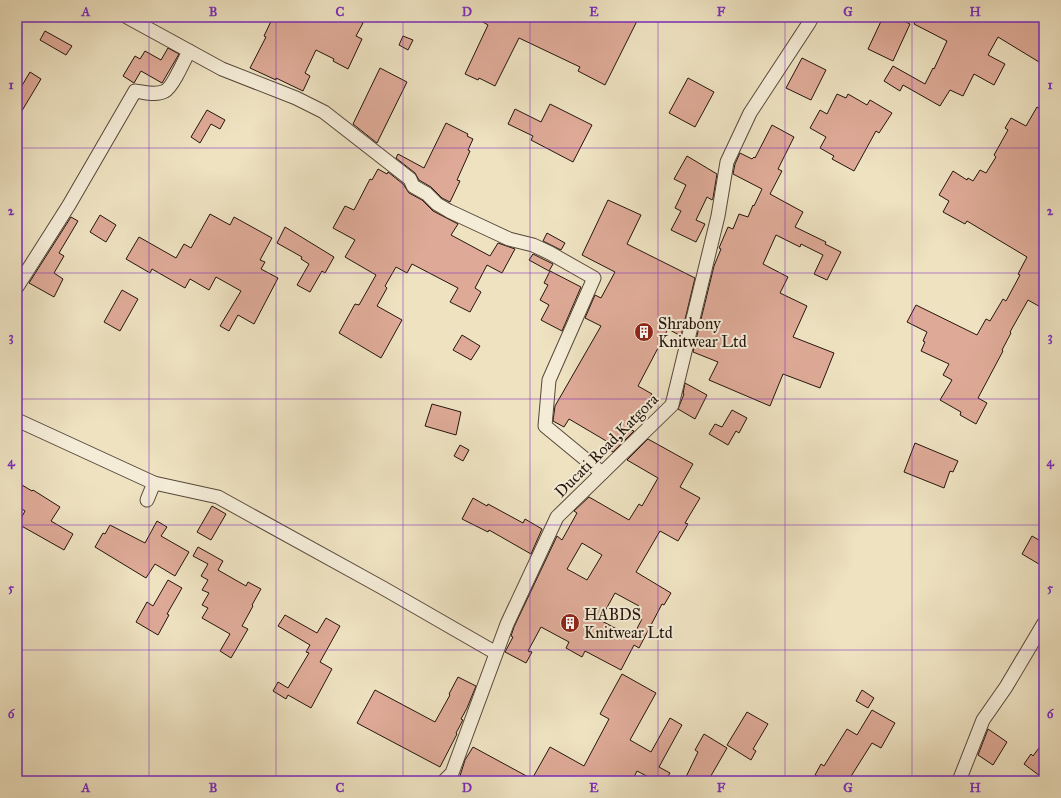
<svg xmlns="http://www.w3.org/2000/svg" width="1061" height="798" viewBox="0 0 1061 798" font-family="'IM FELL Great Primer',serif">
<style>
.building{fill:#deaa97;stroke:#25150d;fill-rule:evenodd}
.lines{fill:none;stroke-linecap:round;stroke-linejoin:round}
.minor-casing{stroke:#57483a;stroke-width:15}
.minor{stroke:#f4ecd7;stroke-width:13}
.grid{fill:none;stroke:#7b2cbf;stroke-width:1;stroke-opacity:0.55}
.labels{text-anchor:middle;stroke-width:4;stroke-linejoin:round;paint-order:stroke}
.poi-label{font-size:16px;fill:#25150d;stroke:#f4ecd7;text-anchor:start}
.street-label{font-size:16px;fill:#25150d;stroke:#f4ecd7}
.neatline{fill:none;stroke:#7b2cbf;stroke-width:1.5}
.grid-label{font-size:13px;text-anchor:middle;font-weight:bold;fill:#7b2cbf}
</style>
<rect width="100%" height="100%" fill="#eee2c1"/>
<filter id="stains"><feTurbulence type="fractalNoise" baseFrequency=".005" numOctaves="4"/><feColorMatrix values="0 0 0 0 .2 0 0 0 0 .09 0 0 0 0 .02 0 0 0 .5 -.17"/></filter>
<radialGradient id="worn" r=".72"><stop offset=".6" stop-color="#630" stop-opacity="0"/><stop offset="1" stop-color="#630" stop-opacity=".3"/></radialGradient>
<g class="building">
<polygon points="273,17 364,17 361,22 363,23 356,36 362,39 348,69 333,61 334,59 316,50 305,73 310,76 303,91 276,78 276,80 250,68 266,37 264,36"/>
<polygon points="474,17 630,17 637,21 605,85 578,71 580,67 519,38 495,86 479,78 478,80 465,74 488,25"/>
<polygon points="883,17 896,17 910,24 893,61 868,49"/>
<polygon points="918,17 1044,17 1044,65 998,37 988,55 1005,64 994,85 974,74 963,96 950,90 940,106 903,85 900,91 884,81 893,66 925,84 933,68 934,69 947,41 914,24"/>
<polygon points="45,31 72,46 66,55 40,40"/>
<polygon points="403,36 413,40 408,50 399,45"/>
<polygon points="168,48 179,54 162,83 141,71 134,83 123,76 135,56 140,59 145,51 161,60"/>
<polygon points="802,58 826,70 811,100 786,88"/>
<polygon points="380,68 407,82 377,143 353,124"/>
<polygon points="30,72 41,79 17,119 17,94"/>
<polygon points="688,78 714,92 695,127 669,113"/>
<polygon points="837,94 846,98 848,94 867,105 870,100 892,113 879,133 876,131 854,171 832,159 834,156 820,148 826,137 810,128 820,110 827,114"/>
<polygon points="550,104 592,125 573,162 531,140 533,136 508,124 515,109 541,122"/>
<polygon points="1037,107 1044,111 1044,309 1028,300 1010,332 1011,333 1002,350 1003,351 978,398 987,403 976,424 960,415 961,412 940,400 952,380 943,375 949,364 921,351 925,342 923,341 927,332 907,322 916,305 977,335 986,319 990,321 1003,299 1006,301 1020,275 1018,274 1027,257 967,221 965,224 943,212 949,201 939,195 953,171 967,180 968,178 973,181 980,170 986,173 996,157 994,155 1008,130 1005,128 1011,118 1026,126"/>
<polygon points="207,110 225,120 220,129 211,124 200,143 191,137"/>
<polygon points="446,123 468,134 467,136 473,139 468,150 470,151 457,180 460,181 450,202 442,198 431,187 419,180 415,173 396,158 398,154 424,168"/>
<polygon points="772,125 794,137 778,169 782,171 770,194 803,212 795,227 826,242 825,244 841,252 827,280 814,274 823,255 801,244 800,247 776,235 763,264 788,277 780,293 807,306 793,337 834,353 820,388 783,374 770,406 709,380 718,362 693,352 714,266 721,249 719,248 728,227 733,229 739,214 748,217 753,205 754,206 762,189 733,174 735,164 740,153 752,159 754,157 755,158"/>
<polygon points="687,156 717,174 713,198 712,200 707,197 696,220 705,224 696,242 671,230 681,211 675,208 686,185 674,179"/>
<polygon points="378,169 387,174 388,172 403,184 409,193 422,200 433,211 458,224 451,235 490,256 498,243 515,249 502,273 487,265 475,288 481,292 470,312 450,302 458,288 412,264 407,273 396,267 385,286 387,288 377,306 402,320 381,358 339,333 355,304 359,305 376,275 345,257 355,240 333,228 345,206 354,210 370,179 372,180"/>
<polygon points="608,200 641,215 627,244 695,278 681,336 668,329 638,386 652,394 631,430 634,431 613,452 605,447 608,442 569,419 564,427 553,421 555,406 601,326 585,318 595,295 601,298 615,272 582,255"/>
<polygon points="210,214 230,225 234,217 272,238 260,260 265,262 261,269 278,278 254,324 238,315 229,331 220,326 241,291 216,277 209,290 190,279 185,288 152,269 150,273 126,259 139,237 176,258 184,244 191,248"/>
<polygon points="100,215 116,225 106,242 90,232"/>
<polygon points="71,217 78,221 59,253 64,256 54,273 63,279 54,297 29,283"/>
<polygon points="285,227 334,257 325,273 322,271 310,292 297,285 309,264 301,259 302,257 277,243"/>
<polygon points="547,233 565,243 561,250 543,241"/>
<polygon points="533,254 553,264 549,271 529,260"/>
<polygon points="550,271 581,287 562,331 541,320 549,305 540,300 548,285 544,283"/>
<polygon points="122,290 138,299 120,331 104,322"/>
<polygon points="462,335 480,346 471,360 453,350"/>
<polygon points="685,383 707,395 695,419 678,409 684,394 683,394"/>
<polygon points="432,404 461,412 456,435 425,426"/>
<polygon points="732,410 747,418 739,433 736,431 728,445 709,434 715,424 722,427"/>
<path d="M648,439L693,464L680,487L700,498L685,523L688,524L678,541L660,531L636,572L671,593L664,605L662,604L639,648L634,645L621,670L585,651L582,657L566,648L569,642L541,627L528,651L532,652L526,663L505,652L513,637L511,636L514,627L557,536L562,540L577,513L574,511L589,497L629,520L639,504L642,506L658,478L627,460ZM582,543L602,555L587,580L567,569ZM615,593L639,606L634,615L642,619L633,636L629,633L628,635L600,620Z"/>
<polygon points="915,443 958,461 953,472 950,471 944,488 904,472"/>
<polygon points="460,445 469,450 463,461 454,456"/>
<polygon points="17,482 32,491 33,490 60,507 51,521 73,534 64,550 18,524 25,511 17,506"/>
<polygon points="473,498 487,506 488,504 523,523 525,519 542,529 531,554 489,530 488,532 462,519"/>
<polygon points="212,506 226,514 211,540 197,532"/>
<polygon points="157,521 167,527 161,536 189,552 175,576 155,564 146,578 95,547 103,533 105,534 110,525 145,543"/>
<polygon points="1032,536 1044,543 1044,567 1022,554"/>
<polygon points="198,547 223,561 218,570 246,586 248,582 261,589 252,605 253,606 242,626 248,629 231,658 220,651 230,634 202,618 208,608 202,605 209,593 202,590 208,580 201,576 208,564 193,556"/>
<polygon points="168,580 182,588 167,614 169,615 158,635 136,622 147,602 153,606"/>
<polygon points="285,615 317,633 326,618 340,626 320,662 332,669 311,708 288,695 286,699 273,691 278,682 288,688 309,653 306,652 310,645 278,626"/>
<polygon points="622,674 656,693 630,740 651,752 670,718 682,725 659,767 670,773 665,781 656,781 637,771 632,781 455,781 460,776 465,760 473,747 532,779 550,747 584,766 609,719 600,714"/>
<polygon points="458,677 476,686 467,708 461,719 463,720 456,733 457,734 440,767 357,723 375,690 435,722 450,695 449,694"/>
<polygon points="862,690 874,698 868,708 856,701"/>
<polygon points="872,710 895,723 881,748 872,743 848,781 826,781 815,775 821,764 824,766 847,729 857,735"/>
<polygon points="747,712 768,724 753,749 756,751 751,760 727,745"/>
<polygon points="988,729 1007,742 993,765 978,755"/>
<polygon points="704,734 727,748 708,781 684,781 698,752 695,750"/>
<polygon points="1044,741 1044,779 1024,764 1031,754 1033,756"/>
</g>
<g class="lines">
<defs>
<g id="minor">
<polyline points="127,17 222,69 296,98 324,112 410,179 413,186 427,194 437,204 449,211 509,239 533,245 550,253 594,278 549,380 545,426 602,473"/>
<path d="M17,287L69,205L135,91C144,92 156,96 165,91C172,88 185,59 189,51"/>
<polyline points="17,420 154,483 147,500"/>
<polyline points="154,483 218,497 383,588 496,653"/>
<polyline points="444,781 452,773 507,624 557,517 672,405 718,216 727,162 750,113 809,23 812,17"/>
<polyline points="959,781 983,720 1006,687 1044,623"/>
</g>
</defs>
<use href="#minor" class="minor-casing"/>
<use href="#minor" class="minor"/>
</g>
<path class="grid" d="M149,17V781M276,17V781M403,17V781M530,17V781M658,17V781M785,17V781M912,17V781M17,148H1044M17,273H1044M17,399H1044M17,525H1044M17,650H1044"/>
<defs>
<symbol id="building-disc" viewBox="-11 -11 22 22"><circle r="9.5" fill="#8f2418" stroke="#f4ecd7"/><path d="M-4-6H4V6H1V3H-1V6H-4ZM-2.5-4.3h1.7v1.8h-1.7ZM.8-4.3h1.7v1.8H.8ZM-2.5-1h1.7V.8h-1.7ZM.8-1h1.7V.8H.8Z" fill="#fff"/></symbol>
</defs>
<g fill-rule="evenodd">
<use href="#building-disc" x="633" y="321" width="22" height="22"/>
<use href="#building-disc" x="559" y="612" width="22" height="22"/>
</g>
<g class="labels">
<g class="poi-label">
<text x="658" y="329">Shrabony<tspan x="658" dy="18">Knitwear Ltd</tspan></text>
<text x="584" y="620">HABDS<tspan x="584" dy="18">Knitwear Ltd</tspan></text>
</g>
<g class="street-label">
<text transform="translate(606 445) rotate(-45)" y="6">Ducati Road,Katgora</text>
</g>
</g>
<rect width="1061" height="798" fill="none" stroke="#eee2c1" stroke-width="44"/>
<rect x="22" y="22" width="1017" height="754" class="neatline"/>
<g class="grid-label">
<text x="86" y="16">A</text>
<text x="213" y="16">B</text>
<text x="340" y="16">C</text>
<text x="467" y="16">D</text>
<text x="594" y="16">E</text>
<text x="721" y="16">F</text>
<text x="848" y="16">G</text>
<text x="975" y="16">H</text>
<text x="11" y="89">1</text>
<text x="1050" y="89">1</text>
<text x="11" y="215">2</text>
<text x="1050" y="215">2</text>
<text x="11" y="341">3</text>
<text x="1050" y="341">3</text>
<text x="11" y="466">4</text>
<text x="1050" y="466">4</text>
<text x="11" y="592">5</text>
<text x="1050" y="592">5</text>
<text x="11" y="718">6</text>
<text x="1050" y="718">6</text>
<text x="86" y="792">A</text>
<text x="213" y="792">B</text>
<text x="340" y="792">C</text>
<text x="467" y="792">D</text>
<text x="594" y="792">E</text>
<text x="721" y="792">F</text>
<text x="848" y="792">G</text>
<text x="975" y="792">H</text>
</g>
<rect width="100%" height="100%" filter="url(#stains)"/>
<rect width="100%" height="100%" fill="url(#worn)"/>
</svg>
